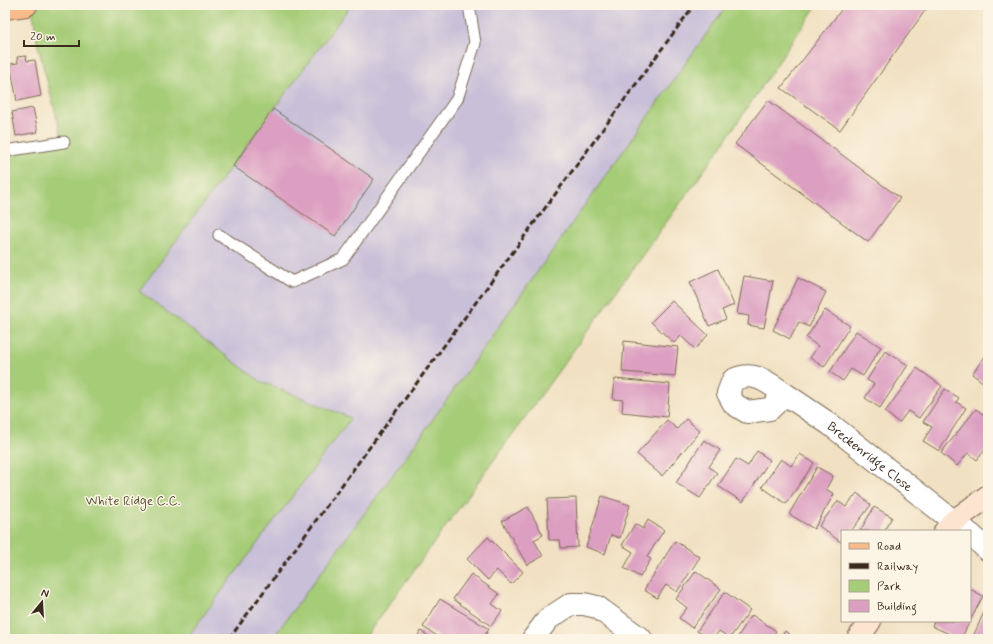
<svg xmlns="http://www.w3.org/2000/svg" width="993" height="644" viewBox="0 0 993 644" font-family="Mynerve,sans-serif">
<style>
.industrial{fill:#c8bfd8}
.green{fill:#a5cc77;stroke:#707b4a}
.building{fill:#dc9ec1}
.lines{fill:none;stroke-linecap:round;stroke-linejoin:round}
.lane-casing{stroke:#7b6a57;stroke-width:13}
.street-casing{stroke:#7b6a57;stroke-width:24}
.secondary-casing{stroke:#7b6a57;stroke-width:24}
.primary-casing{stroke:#7b6a57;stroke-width:24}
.lane{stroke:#fff;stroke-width:11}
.street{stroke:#fff;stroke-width:22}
.secondary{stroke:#fde4d1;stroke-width:22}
.primary{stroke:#fabb8b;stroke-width:22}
.rail{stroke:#3b2a1e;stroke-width:3;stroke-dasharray:6 3;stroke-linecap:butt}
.labels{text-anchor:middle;stroke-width:3;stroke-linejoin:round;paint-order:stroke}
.street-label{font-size:13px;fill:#3b2a1e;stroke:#fcf5e5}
.park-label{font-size:13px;fill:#565234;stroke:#fcf5e5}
</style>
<rect width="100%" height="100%" fill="#fcf5e5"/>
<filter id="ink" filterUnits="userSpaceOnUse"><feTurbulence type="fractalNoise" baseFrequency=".025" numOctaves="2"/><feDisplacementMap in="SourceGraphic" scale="8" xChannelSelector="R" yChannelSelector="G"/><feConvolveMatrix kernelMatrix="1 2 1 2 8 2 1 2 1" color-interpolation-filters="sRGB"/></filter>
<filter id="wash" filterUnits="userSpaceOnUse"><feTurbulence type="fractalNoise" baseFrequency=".012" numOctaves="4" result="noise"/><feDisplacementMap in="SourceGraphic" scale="16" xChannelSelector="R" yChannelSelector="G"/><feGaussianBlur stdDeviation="0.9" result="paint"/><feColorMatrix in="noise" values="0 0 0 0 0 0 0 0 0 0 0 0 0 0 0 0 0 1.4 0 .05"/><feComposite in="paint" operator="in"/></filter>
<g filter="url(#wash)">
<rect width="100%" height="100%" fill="#f1e1c2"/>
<polygon class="industrial" points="351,5 727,5 408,454 272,639 186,639 351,418 260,381 139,291"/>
<g class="green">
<polygon points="32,5 351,5 139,291 260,381 351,418 186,639 5,639 5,151 63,142 37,42"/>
<polygon points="727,5 817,5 716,154 364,639 272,639 408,454"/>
</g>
<g id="blocks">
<g class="building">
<polygon points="845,5 929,5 840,130 781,88"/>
<polygon points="26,56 27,61 35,60 41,96 17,101 10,64 18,63 17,57"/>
<polygon points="768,100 900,198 868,242 735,144"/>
<polygon points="33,108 38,132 16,136 12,112"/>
<polygon points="273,109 374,179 335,236 233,166"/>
<polygon points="718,269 734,305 722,310 726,319 709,326 690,282"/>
<polygon points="744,276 773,281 764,328 748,325 749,316 737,314"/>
<polygon points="798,278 826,292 809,327 799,322 790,339 773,330"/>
<polygon points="672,301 708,335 695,349 681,336 674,343 651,322"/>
<polygon points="825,310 850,326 824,367 810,358 818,346 806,338"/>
<polygon points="856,331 881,347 863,376 851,369 843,381 830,372"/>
<polygon points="624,341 678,347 675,376 622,372"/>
<polygon points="885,351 908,365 880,408 865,398 874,384 867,380"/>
<polygon points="988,352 988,386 972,374"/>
<polygon points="917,368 942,386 919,418 908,411 899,423 885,412"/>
<polygon points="615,379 670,384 667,417 622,412 623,400 613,399"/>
<polygon points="945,389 959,398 956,402 966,408 939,451 923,441 932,427 923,422"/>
<polygon points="976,409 988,418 988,446 977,460 968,453 957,466 941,453"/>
<polygon points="686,419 700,431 662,476 637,454 667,420 677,429"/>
<polygon points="704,440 720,450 709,467 717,473 700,498 676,483"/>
<polygon points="757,451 770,460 743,502 718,486 736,459 748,466"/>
<polygon points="800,454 814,463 786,504 762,487 781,459 791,466"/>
<polygon points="817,467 833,476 826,489 834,494 814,529 789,514"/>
<polygon points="857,493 871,505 851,531 842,531 842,543 819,526 838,501 846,507"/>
<polygon points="602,496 630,505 620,538 611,535 605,554 586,547"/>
<polygon points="576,498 578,547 561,548 560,540 549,540 547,499"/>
<polygon points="528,507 543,535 534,540 543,556 527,565 502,521"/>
<polygon points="874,507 892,517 884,531 860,531"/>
<polygon points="648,520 664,530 647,557 651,559 640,577 624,568 633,552 622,545 635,524 643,529"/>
<polygon points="488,537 523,572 511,584 497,570 488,580 467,559"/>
<polygon points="675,541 700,557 677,592 666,585 657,598 644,590"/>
<polygon points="696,571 721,589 692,628 679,618 687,608 676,599"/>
<polygon points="471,574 499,594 492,604 502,611 491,626 453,599"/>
<polygon points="970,589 983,596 970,621"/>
<polygon points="725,592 750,610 730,638 719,631 713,639 709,639 697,631"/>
<polygon points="440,599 489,629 482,639 442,639 423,627"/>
<polygon points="988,603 988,639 972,639"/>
<polygon points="752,615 776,631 771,639 737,638"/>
<polygon points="934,621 970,621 961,639 946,639 949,634 932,626"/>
<polygon points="421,631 433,639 415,639"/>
<polygon points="785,631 796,639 780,639"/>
</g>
</g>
</g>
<g filter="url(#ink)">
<use href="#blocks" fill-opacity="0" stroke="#7b6a57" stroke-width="1"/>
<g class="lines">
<defs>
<g id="lane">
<polyline points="5,151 64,142"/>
<polyline points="219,235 292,282 343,259 457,99 475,43 469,5"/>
</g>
<g id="street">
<path id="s1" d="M785,394C767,382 754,370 733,380L728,393L734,404L747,412L770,409L785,394L831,425L966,531"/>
<polyline points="970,534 988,550"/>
<polyline points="533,639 548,619 571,604 584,604 597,607 641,639"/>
</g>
<g id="secondary">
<polyline points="945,531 954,521 988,496"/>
<polyline points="858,639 870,621"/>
</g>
<polyline id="primary" points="5,8 26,5"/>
</defs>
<use href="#lane" class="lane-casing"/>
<use href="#street" class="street-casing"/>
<use href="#secondary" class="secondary-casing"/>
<use href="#primary" class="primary-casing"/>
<use href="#lane" class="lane"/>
<use href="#street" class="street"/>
<use href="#secondary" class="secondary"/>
<use href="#primary" class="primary"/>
<polyline class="rail" points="229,639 694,5"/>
</g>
</g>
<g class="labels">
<g class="street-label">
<text dy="5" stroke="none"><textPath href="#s1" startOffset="249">Breckenridge Close</textPath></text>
</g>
<g class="park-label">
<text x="133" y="505">White Ridge C.C.</text>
</g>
</g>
<rect width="993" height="644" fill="none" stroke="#fcf5e5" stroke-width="20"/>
<rect x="841" y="530" width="130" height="92" fill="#fcf5e5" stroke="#afa495"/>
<rect x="849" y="543" width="20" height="6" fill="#fabb8b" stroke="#afa495"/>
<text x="877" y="550" font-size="12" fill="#3b2a1e">Road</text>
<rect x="849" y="563" width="20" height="6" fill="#3b2a1e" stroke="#afa495"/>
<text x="877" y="570" font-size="12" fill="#3b2a1e">Railway</text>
<rect x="849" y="580" width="20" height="12" fill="#a5cc77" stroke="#afa495"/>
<text x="877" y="590" font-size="12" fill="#3b2a1e">Park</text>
<rect x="849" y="600" width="20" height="12" fill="#dc9ec1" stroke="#afa495"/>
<text x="877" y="610" font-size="12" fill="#3b2a1e">Building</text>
<g transform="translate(42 602) rotate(18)" stroke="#fcf5e5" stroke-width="3" paint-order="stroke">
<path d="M0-3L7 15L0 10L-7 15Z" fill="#3b2a1e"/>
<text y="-6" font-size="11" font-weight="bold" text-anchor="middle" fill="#3b2a1e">N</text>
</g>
<path d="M24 40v6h55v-6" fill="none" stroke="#3b2a1e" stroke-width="2"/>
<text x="30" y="40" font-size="12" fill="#3b2a1e" stroke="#fcf5e5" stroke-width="3" paint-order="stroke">20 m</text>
</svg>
